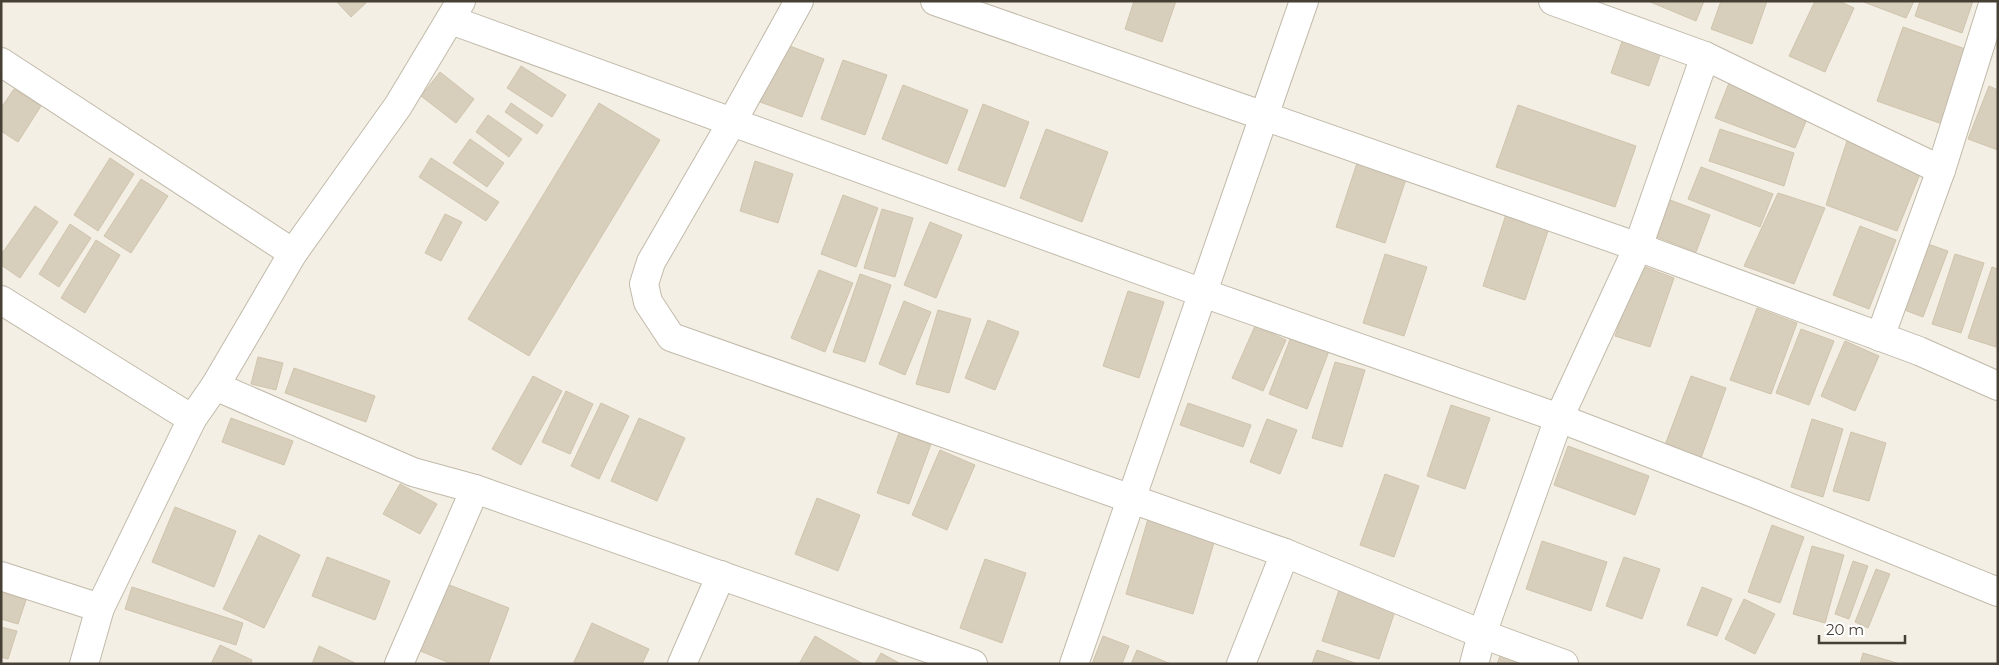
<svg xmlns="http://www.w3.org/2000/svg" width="1999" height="665" viewBox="0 0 1999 665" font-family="Montserrat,sans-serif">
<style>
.building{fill:#d8cebc;stroke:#d0c4ac}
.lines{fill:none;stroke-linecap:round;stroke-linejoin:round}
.minor-casing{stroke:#c2baaa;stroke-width:30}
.minor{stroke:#fff;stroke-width:28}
</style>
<rect width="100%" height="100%" fill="#f3efe5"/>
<g class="building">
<polygon points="336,1 368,1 351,17"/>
<polygon points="1134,1 1176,1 1162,42 1125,29"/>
<polygon points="1648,1 1704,1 1696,21"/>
<polygon points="1721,1 1767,1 1752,44 1711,29"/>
<polygon points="1815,1 1839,1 1854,8 1825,72 1789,56"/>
<polygon points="1861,1 1914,1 1906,18"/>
<polygon points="1920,1 1973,1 1962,33 1915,16"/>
<polygon points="1903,27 1971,51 1945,125 1877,101"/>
<polygon points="1626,30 1664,44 1649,86 1611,73"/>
<polygon points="782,43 824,59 802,117 760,102"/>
<polygon points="843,60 887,75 865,135 821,119"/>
<polygon points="521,66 566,95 552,117 507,88"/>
<polygon points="440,72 474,99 456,123 421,96"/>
<polygon points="1729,83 1809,114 1795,148 1715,118"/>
<polygon points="903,85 968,110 947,164 882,139"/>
<polygon points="1989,86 1998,90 1998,150 1968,139"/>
<polygon points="14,89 41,106 18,142 1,131 1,108"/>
<polygon points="511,103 543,125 537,134 505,112"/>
<polygon points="599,103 660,140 529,356 468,319"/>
<polygon points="983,104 1029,122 1005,187 958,170"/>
<polygon points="1518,105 1636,146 1615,207 1496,167"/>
<polygon points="488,115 522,139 509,157 476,132"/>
<polygon points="1046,129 1108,152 1082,222 1020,198"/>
<polygon points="1720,129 1794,153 1784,186 1709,161"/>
<polygon points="470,139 504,163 487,187 453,163"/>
<polygon points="1847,141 1922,169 1897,231 1826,205"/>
<polygon points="110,158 134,174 98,231 74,215"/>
<polygon points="431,158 499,202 486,221 419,177"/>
<polygon points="1358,160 1407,176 1385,243 1336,227"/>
<polygon points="755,161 793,174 778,223 740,211"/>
<polygon points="1701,167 1773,194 1760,227 1688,199"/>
<polygon points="141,179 168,196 131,253 104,236"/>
<polygon points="1778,193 1825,208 1794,284 1744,266"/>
<polygon points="843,195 878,208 856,267 821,254"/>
<polygon points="1670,200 1710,215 1696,252 1657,237"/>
<polygon points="35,206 58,222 20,278 1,265 1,255"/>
<polygon points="1508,208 1551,222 1525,300 1483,286"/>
<polygon points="882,209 913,218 895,277 864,268"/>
<polygon points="445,214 462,222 441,261 425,253"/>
<polygon points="930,222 962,235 936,298 904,285"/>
<polygon points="70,224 91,238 59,287 39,274"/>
<polygon points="1860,226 1896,240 1869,309 1833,295"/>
<polygon points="96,240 120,255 85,313 61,298"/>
<polygon points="1919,241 1948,251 1923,317 1894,306"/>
<polygon points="1385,254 1427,267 1404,336 1363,323"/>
<polygon points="1955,254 1984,263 1961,333 1932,324"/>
<polygon points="1640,265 1674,278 1650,347 1615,336"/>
<polygon points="1992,267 1998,269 1996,347 1968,338"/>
<polygon points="819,270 853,283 825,352 791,338"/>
<polygon points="860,274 891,285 865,362 833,352"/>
<polygon points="1128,291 1164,302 1139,378 1103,366"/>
<polygon points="904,301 931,312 905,375 879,364"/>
<polygon points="1757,308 1797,323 1771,394 1730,380"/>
<polygon points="938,310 971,319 949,393 916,384"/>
<polygon points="988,320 1019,332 995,390 965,378"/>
<polygon points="1255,326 1286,340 1263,391 1232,378"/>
<polygon points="1801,329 1834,341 1809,405 1776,393"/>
<polygon points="1291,337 1329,351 1307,409 1269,394"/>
<polygon points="1845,341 1879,356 1855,411 1821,396"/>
<polygon points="258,357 283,363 276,390 251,384"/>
<polygon points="1335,362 1365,370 1342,447 1312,438"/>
<polygon points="294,368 375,396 366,422 285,393"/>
<polygon points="533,376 562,391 521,465 492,449"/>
<polygon points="1691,376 1726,388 1701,458 1665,445"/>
<polygon points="566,391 593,404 570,454 542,442"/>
<polygon points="601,403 629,416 599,479 571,466"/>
<polygon points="1188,403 1251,425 1243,447 1180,425"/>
<polygon points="1451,405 1490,418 1465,489 1427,476"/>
<polygon points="231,418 293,441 284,465 222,442"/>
<polygon points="639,418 685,438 657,501 611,481"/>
<polygon points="1267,419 1297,430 1280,474 1250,462"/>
<polygon points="1812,419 1843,429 1823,497 1791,487"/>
<polygon points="1851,432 1886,443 1869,501 1833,491"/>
<polygon points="899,433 931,444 909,504 877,493"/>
<polygon points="1568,446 1649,476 1635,515 1554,485"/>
<polygon points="940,450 975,465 947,530 912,515"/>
<polygon points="1385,474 1419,486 1394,557 1360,545"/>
<polygon points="400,484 437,504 420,534 383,514"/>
<polygon points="817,498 860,515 838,571 795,554"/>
<polygon points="175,507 236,531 214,587 152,562"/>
<polygon points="1148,519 1215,539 1193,614 1126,594"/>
<polygon points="1772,525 1804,537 1780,603 1748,592"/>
<polygon points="259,535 300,555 264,628 223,609"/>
<polygon points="1542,541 1607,562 1591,611 1526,589"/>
<polygon points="1812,546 1844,555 1825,623 1793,614"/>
<polygon points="327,557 390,581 375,620 312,596"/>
<polygon points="1624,557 1660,569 1642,619 1606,606"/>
<polygon points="985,559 1026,573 1002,643 960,628"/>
<polygon points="1853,561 1868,566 1849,619 1835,614"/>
<polygon points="1876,569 1890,574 1868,628 1855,622"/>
<polygon points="439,581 509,608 488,664 452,664 413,648"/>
<polygon points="132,587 243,623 236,645 125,609"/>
<polygon points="1340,587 1397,605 1379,659 1322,641"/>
<polygon points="1702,587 1732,599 1717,636 1687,625"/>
<polygon points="1,592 26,600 18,624 1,619"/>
<polygon points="1744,599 1775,614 1755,654 1725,639"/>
<polygon points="592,623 649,649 642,664 573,664"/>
<polygon points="1,627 17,631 8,659 1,657"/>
<polygon points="815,636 863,664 799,664"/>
<polygon points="1103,636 1129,646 1122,664 1092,664"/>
<polygon points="220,645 252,660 251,664 211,664"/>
<polygon points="319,646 355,663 355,664 312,664"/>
<polygon points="1503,648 1542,664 1497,664"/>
<polygon points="1137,650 1171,664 1131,664"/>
<polygon points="1317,650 1358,664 1312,664"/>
<polygon points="881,653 901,664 875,664"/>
<polygon points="1863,653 1897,663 1897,664 1860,664"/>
</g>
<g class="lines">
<defs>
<g id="minor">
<polyline points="799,1 732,122 651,262 644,284 648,302 671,337 1285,553 1482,634 1564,664"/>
<polyline points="935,1 1264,116 1074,664"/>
<polyline points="1304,1 1264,116 1638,247 1919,351 1998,386"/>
<polyline points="1553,1 1705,56 1941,170"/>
<polyline points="451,20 1203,293 1559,418 1751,492 1998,592"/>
<polyline points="1,62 293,253"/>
<polyline points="1,300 192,419"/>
<polyline points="1880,337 1941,170 1994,1"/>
<polyline points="215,386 413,472 475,489 973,664"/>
<polyline points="1,576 100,608"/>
<polyline points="84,664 100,608 192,419 215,386 293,253 398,106 461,1"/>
<polyline points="399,664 475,489"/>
<polyline points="682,664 721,575"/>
<polyline points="1241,664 1285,553"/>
<polyline points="1474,664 1482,634 1559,418 1638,247 1705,56"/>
</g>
</defs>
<use href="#minor" class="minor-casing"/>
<use href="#minor" class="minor"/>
</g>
<rect width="1999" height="665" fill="none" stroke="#463f34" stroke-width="5"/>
<path d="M1819 635v8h86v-8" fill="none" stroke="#463f34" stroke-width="2.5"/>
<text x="1826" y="635" font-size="15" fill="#463f34" stroke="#ffffff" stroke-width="4" paint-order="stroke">20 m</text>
</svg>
